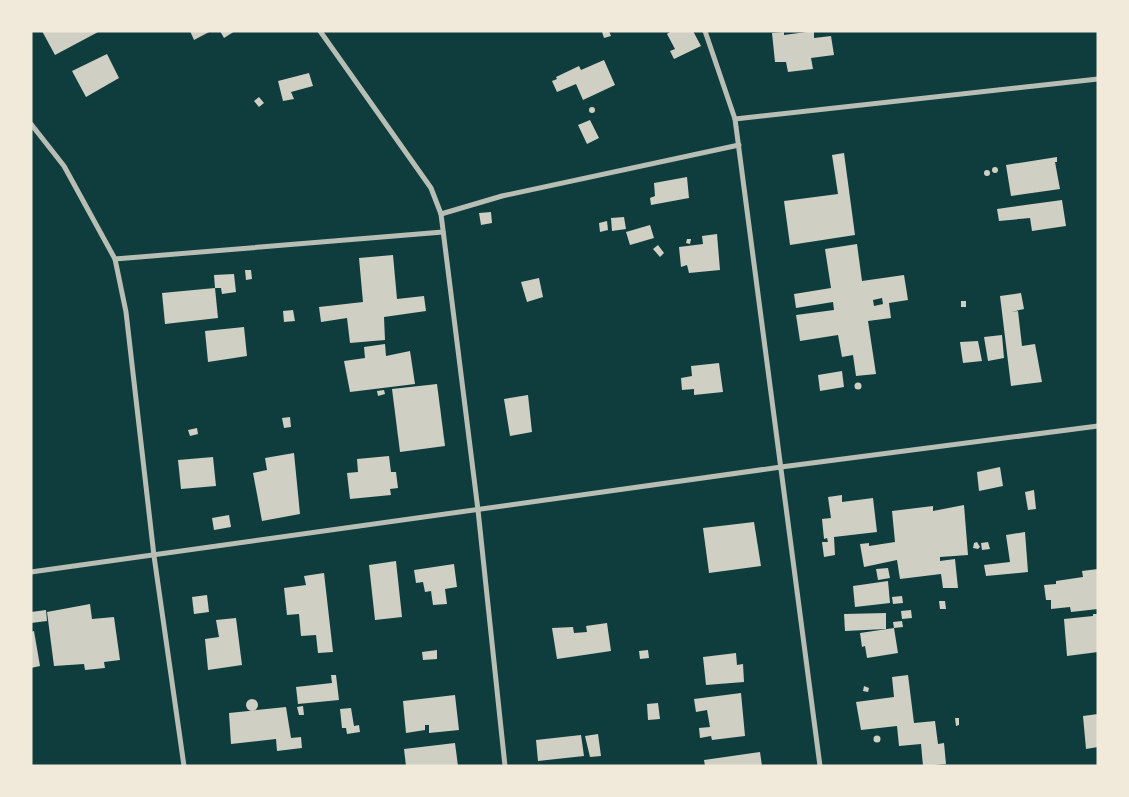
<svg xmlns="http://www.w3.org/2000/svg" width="1129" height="797" viewBox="0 0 1129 797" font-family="'Archivo Narrow',sans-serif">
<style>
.building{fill:#cfcfc3;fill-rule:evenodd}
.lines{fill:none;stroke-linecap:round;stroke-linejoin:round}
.minor{stroke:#b8beb3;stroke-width:5}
</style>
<rect width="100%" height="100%" fill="#0f3d3e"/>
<g class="building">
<polygon points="42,31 100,31 55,55"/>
<polygon points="190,31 211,31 194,40"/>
<polygon points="220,31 235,31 224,38"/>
<polygon points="609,31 611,36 604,38 602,32"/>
<polygon points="671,31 693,31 701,46 674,59 670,51 675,49 667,34"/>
<polygon points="814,31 814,38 831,36 834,55 811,58 813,69 788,72 786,62 775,62 772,33 784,32 784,35"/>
<polygon points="107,54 119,78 86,97 72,71"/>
<polygon points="604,60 615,85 583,100 576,84 557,92 552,81 557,79 556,77 579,66 581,70"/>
<polygon points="309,73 313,86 291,92 294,99 283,101 278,81"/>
<polygon points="259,97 264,103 259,107 254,101"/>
<circle cx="592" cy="110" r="3"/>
<polygon points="590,120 599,138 587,144 578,125"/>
<polygon points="844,153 855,235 790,245 784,201 838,194 832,155"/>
<polygon points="1057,157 1057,162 1055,162 1060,189 1011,196 1006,165"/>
<circle cx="995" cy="170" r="3"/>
<circle cx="987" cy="173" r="3"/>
<polygon points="687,177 689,198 651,205 650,198 655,196 654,183"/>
<polygon points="1062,200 1066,226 1032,231 1030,218 999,221 997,209"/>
<polygon points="491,212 492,223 481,225 479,213"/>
<polygon points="624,217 626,229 612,231 611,218"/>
<polygon points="607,221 608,230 600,232 599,223"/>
<polygon points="650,225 654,238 630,245 626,232"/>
<polygon points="717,234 720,270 689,273 687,265 681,267 679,247 703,244 702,236"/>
<polygon points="687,239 691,239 690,244 686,243"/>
<path d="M857,244L862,281L904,275L908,300L889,303L891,318L868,321L876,374L856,376L853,355L842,357L838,335L800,341L796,315L834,310L833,302L796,308L794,294L831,288L825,249ZM882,298L883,304L874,306L873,300Z"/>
<polygon points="658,245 664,253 660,257 653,249"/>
<polygon points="393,255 397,299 424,296 426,311 384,317 385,340 350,343 347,318 321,322 319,307 363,302 359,258"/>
<polygon points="245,270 251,270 252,279 246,280"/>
<polygon points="234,274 236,292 222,294 221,288 215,288 214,275"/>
<polygon points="539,278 543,297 527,302 521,282"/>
<polygon points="215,288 218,318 165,324 162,293"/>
<polygon points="1021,293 1024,309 1011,312 1018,311 1022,346 1035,344 1042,382 1011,386 1000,296"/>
<rect x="961" y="301" width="5" height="6"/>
<polygon points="293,310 295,321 284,322 283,311"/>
<polygon points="244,327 247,356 208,362 205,331"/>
<polygon points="1002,335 1004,358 988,361 984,337"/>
<polygon points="978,341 982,361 963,363 960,342"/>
<polygon points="385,344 386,356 410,351 415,384 350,392 344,361 365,358 364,347"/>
<polygon points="719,363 723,392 694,395 694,389 682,390 681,378 692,376 691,366"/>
<polygon points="842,371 844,387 820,391 818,375"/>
<circle cx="858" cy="386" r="3.5"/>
<polygon points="437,384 445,446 400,452 392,389"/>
<polygon points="384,390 385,394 378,396 377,391"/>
<polygon points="528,395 532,432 510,436 504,399"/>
<polygon points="290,417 291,427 284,428 282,418"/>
<polygon points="197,428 198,434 190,436 188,430"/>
<polygon points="294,453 300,514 262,521 253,473 267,470 265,458"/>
<polygon points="389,456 391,472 396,472 398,488 390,489 391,495 350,499 347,473 358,472 357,459"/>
<polygon points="213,457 216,486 181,489 178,460"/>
<polygon points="1000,467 1003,486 979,491 977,472"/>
<polygon points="1034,490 1036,509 1028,510 1025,492"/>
<polygon points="842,495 842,502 873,498 877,532 834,537 835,555 824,557 822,542 828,542 827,538 824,539 822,519 831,518 828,497"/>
<polygon points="964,505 968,555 940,557 940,561 955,559 958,588 943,588 941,574 900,579 897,560 864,567 860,544 869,543 869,546 895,542 892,511 933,506 933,511"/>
<polygon points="229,515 231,527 214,530 212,518"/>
<polygon points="754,522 761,566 709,573 703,528"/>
<polygon points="1025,532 1028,572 986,576 984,565 1010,562 1006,535"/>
<polygon points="977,542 980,547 978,549 973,548 974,543"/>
<polygon points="988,542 990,549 982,550 981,543"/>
<polygon points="396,561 402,617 375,620 369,565"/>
<polygon points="454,564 457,587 445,589 447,604 433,605 431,591 425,592 423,582 416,583 414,570"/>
<polygon points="888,568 890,578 878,580 876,569"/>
<polygon points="1098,569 1098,609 1071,612 1070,607 1051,609 1051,600 1046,600 1044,585 1056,584 1056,581 1083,577 1082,571"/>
<polygon points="324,573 333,652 318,653 316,635 301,636 299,614 287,615 284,588 306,585 304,576"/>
<polygon points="888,581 890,603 855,607 853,586"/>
<polygon points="207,595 209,612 194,614 192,597"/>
<polygon points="902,596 903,603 893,604 892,597"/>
<polygon points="939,601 945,601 946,609 940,609"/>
<polygon points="90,604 92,619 114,617 120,660 104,662 105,668 85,670 84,664 54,666 47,612"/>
<polygon points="46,610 47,621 31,623 31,612"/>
<polygon points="911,610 912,618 902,619 901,611"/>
<polygon points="886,613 886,629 845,631 844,614"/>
<polygon points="1093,614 1098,614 1098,652 1067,656 1064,619 1093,616"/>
<polygon points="236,618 242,665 208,670 205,639 219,637 216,620"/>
<polygon points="902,621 903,627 894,628 893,622"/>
<polygon points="607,623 611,651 557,659 552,628 573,627 574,633 587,632 586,626"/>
<polygon points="894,628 898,653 867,658 865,646 862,647 860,633"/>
<polygon points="34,631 40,666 31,668 31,632"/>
<polygon points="437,650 437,659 423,660 422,652"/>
<polygon points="648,650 649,658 640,659 639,651"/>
<polygon points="736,653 737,665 743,664 744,682 706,685 703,657"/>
<polygon points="331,675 336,675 339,700 298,704 296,687 332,683"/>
<polygon points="908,675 914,723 935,721 938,744 944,743 946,764 923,766 921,744 899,746 897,726 861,730 856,702 894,697 892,677"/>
<polygon points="864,686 869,688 868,692 863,691"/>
<polygon points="741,693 745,736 712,740 711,736 700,738 699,728 710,727 707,710 696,712 694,699"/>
<polygon points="455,695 459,730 429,733 429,725 425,725 425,730 406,733 403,701"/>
<circle cx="252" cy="705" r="6"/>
<polygon points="658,703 660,719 648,720 647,704"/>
<polygon points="303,706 304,715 299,715 297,707"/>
<polygon points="286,707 291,738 301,737 302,748 277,751 276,739 231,744 229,713"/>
<polygon points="351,708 354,726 359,725 360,732 347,734 346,728 342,728 340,709"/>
<polygon points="1098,714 1098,747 1086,749 1083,716"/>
<polygon points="955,718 959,718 959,725 956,726"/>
<polygon points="598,734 601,756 590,757 585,736"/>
<polygon points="581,735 584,756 538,761 536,740"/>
<circle cx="877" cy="739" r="3.5"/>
<polygon points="455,743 458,766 406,766 404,749"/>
<polygon points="760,752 762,766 705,766 704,760"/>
</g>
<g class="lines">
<g class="minor">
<polyline points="320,31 431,188 441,214 478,510 505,766"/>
<polyline points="705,31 735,119 820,766"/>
<polyline points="735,119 1098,79"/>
<polyline points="31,124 64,166 115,259 126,312 154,556 184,766"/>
<polyline points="441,214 502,196 739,145"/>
<polyline points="115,259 443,232"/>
<polyline points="31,572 781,467 1098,426"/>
</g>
</g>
<rect width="1129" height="797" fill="none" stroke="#f1e9da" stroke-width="65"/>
</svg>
